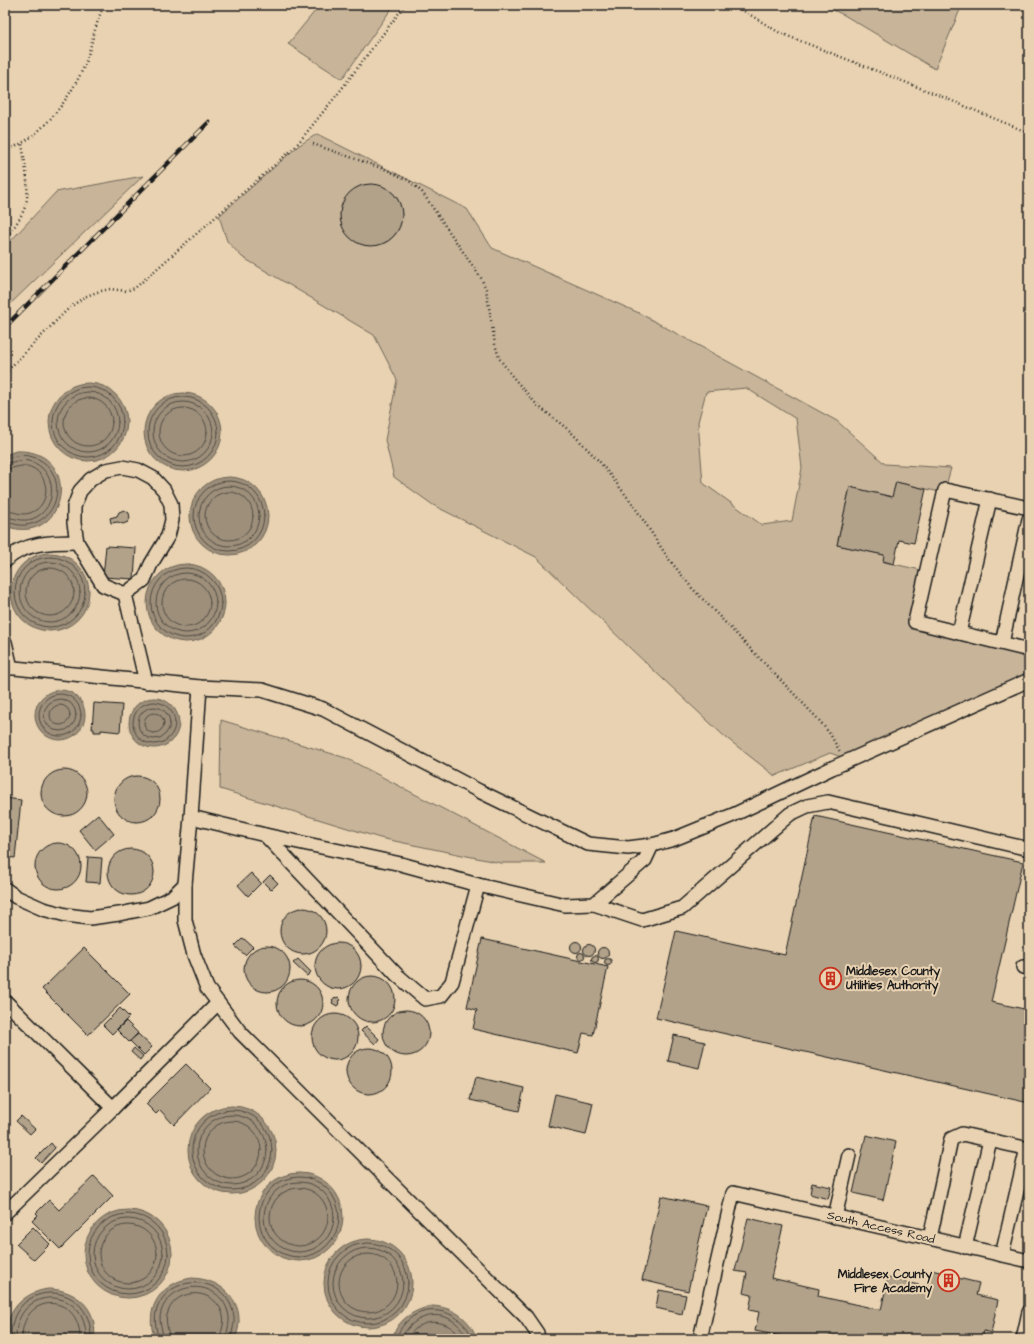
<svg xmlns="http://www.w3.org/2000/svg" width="1034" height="1344" viewBox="0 0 1034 1344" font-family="'Architects Daughter',sans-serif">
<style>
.green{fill:#c7b499;stroke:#72685a;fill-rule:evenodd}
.water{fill:#9d8f7a;stroke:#696154}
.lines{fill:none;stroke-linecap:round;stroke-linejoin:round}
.shore{stroke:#504a42;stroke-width:1}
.building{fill:#b2a28a;stroke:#1c1c1c}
.minor-casing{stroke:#1c1c1c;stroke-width:16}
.path{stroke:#1c1c1c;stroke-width:2.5;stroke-dasharray:1 3;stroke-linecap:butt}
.minor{stroke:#e8d2b1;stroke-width:13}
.rail-casing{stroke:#1c1c1c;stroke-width:4.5}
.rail{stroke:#e8d2b1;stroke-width:3;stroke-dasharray:9;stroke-linecap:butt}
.labels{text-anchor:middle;stroke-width:4;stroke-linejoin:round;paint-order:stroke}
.poi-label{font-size:12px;font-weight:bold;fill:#1c1c1c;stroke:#e8d2b1;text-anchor:start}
.street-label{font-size:12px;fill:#1c1c1c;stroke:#e8d2b1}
</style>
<rect width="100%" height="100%" fill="#e8d2b1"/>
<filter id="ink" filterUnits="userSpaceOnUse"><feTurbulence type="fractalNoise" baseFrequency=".025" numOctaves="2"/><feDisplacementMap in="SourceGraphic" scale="8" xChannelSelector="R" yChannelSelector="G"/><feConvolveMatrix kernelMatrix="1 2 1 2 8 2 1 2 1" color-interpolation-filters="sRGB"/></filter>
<g filter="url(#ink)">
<g class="green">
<polygon points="320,5 394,5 342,79 288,44"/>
<polygon points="822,5 962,5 935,69 844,15"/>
<path d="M317,134L467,209L492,248L639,313L837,421L885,464L951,468L944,493L896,482L892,497L850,487L837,545L884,555V562L926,571L915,622L1029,650V680L850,760L830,753L775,776L724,736L632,650L536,557L433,505L394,477L385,440L397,380L374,335L242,257L227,241L219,216L298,146ZM366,185C418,184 408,250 369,245C362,245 355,242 350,237C331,217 342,193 366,185ZM746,388L796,419L802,468L792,521L762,525L703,483L698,422L706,392Z"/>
<polygon points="143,176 5,309 5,247 56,192"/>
<polygon points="221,720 346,758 546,863 501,863 380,838 220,789"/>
</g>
<g class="water">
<circle cx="88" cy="422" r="39"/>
<circle cx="183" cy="432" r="39"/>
<path d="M16,451C84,448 69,549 5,526V455Z"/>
<circle cx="229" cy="516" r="39"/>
<circle cx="50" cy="592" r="39"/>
<circle cx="186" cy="603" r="39"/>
<circle cx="60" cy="715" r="25"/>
<circle cx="154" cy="723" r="25"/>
<circle cx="232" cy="1150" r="44"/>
<circle cx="299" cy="1217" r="44"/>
<circle cx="128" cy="1254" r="44"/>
<circle cx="368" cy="1283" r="44"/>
<path d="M192,1278C225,1279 249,1306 235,1339H155C143,1309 161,1282 192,1278Z"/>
<path d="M48,1289C76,1289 99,1309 94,1339H8C3,1312 24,1292 48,1289Z"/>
<path d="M432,1306C453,1307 470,1318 477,1339H392C397,1320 413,1310 432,1306Z"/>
</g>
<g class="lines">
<g class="shore">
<circle cx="88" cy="422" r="35"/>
<circle cx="88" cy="422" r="30"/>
<circle cx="183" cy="432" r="35"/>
<circle cx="88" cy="422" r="24"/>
<circle cx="183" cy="432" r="30"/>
<circle cx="183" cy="432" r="24"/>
<path d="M5,458C13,457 20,454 29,456C68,464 65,520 26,525C19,526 12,523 5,522"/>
<path d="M5,463C13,463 20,459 29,461C57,468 60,509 32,519C22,522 15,518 5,517"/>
<path d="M5,469C13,469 19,465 27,466C50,471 53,505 30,513C21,516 14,511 5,511"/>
<circle cx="229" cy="516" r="35"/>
<circle cx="229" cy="516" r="30"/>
<circle cx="229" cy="516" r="24"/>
<circle cx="50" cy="592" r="35"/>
<circle cx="50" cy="592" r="30"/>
<circle cx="186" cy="603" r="35"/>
<circle cx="50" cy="592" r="24"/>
<circle cx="186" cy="603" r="30"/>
<circle cx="186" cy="603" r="24"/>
<circle cx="60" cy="715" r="21"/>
<circle cx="60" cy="715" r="16"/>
<circle cx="154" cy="723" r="21"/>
<circle cx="60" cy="715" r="10"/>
<circle cx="154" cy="723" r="16"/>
<circle cx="154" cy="723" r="10"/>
<circle cx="232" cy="1150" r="40"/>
<circle cx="232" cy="1150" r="35"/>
<circle cx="232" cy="1150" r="29"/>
<circle cx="299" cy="1217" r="40"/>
<circle cx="299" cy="1217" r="35"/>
<circle cx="299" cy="1217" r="29"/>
<circle cx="128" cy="1254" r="40"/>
<circle cx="128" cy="1254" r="35"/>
<circle cx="128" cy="1254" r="29"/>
<circle cx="368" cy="1283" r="40"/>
<circle cx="368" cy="1283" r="35"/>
<circle cx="368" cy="1283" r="29"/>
<path d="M11,1339C8,1278 93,1277 91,1339"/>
<path d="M16,1339C14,1284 88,1284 86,1339"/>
<path d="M22,1339C21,1291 81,1292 80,1339"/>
<path d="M158,1339C157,1328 153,1320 157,1309C169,1273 224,1274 233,1312C236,1322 232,1329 231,1339"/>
<path d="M163,1339C163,1329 158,1322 161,1312C171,1279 219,1279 228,1312C231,1322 227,1329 226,1339"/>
<path d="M169,1339C169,1329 164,1322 168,1312C177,1286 216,1288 223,1315C225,1324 221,1330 220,1339"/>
<path d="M396,1339C409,1300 458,1302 473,1339"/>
<path d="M401,1339C415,1308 455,1307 467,1339"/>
<path d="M408,1339C418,1316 450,1317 461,1339"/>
</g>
</g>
<g class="building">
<circle cx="371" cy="215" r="31"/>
<polygon points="896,482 926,489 914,543 899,540 894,564 883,561 884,555 837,545 850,487 892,497"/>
<polygon points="124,510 129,513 130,518 128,522 123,524 118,522 111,523 110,518 117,516 119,512"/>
<polygon points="106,546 136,548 134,579 103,577"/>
<polygon points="94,703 122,705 120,732 101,730 101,732 94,732 94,729 92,729"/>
<circle cx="64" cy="793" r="23"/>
<circle cx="137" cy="799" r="23"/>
<polygon points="5,798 21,800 15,858 5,857"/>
<polygon points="98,814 114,834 95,850 79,830"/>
<polygon points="815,816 1023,862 991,1002 1029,1010 1029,1103 656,1018 676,931 785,955"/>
<circle cx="58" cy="866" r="23"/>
<circle cx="131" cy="872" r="23"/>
<polygon points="88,857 102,858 100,883 86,882"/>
<polygon points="251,873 261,883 248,896 238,885"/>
<polygon points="270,875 278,883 271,890 263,882"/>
<circle cx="303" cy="931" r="23"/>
<polygon points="243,938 253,947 245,955 235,946"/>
<polygon points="482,939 608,967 593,1035 583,1033 578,1053 473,1029 477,1010 467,1007"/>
<circle cx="576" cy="947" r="5.5"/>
<circle cx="338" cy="966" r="23"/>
<circle cx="589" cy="950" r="5.5"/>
<circle cx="267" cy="969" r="23"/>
<circle cx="603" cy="953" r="5.5"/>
<polygon points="84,948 130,994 88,1035 42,989"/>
<circle cx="581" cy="956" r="3.5"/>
<circle cx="595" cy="959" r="3.5"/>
<circle cx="608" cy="962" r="3.5"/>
<polygon points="298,959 311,972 307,976 293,963"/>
<circle cx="372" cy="999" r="23"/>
<circle cx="300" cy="1003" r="23"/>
<polygon points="335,997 336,998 338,997 341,1000 339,1001 340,1003 337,1006 332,1003 333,1001 332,1000"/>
<polygon points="120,1008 129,1017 112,1034 103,1025"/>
<circle cx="406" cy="1033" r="23"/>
<circle cx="335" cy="1037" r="23"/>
<polygon points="126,1021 138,1033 129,1042 117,1030"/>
<polygon points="366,1026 379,1039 375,1044 361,1031"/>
<polygon points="138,1034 152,1047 144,1055 130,1041"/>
<polygon points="674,1035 705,1042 699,1068 668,1061"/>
<polygon points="134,1048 143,1056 140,1060 131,1052"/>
<circle cx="369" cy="1071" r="23"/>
<polygon points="186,1064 210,1088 174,1125 160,1110 156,1114 146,1104"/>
<polygon points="476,1077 524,1088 519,1111 470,1100"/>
<polygon points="555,1094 593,1103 586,1135 548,1126"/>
<polygon points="21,1116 35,1129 30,1134 16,1121"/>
<polygon points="866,1135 896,1142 883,1200 853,1193"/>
<polygon points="51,1143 55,1148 41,1163 36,1158"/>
<polygon points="94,1176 113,1196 60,1249 32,1221 38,1215 36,1213 49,1200 59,1210"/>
<polygon points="812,1183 831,1187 828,1199 810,1194"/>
<polygon points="661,1196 707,1206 688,1291 642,1280"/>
<polygon points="748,1218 783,1226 771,1278 819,1289 818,1296 881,1310 888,1278 927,1287 931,1270 940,1272 940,1273 945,1274 945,1275 979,1283 976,1295 998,1300 991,1333 984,1331 982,1339 971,1337 970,1339 846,1339 830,1335 829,1339 796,1339 755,1331 759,1312 749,1310 752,1295 743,1293 747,1273 735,1271"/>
<polygon points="33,1227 50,1244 34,1260 16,1244"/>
<polygon points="659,1290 686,1295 682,1314 656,1308"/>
</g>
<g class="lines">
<defs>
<g id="minor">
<polygon points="122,467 138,470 153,478 164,490 171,504 172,520 168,536 151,564 144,580 125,594 103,585 77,542 74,523 74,507 80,491 91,479 106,470"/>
<polyline points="1029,508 945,490 915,622 1029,650"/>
<path d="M5,561C24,542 52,542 77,542"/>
<polyline points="125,594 146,682"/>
<polyline points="959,633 990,499"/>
<polyline points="5,642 11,668"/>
<polyline points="1002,643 1029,519"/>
<polyline points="5,667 200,687 262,690 323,709 479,791 588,844 628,848 652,845 674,839 733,815 832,768 1029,680"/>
<polyline points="200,687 191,817 265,835 401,864 478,885 565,905 594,904 645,860 652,845"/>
<polyline points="265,835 397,975 425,999 441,996 452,982 478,885"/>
<polyline points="185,884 185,920 194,955 207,988 240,1032 526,1317 537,1333 538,1339"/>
<polyline points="5,889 16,897 43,909 66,915 90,918 119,914 149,908 172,897 185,884 191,817"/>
<polyline points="594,904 642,920 682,908 790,814 807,806 828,802 1029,849"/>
<polyline points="1023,967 1029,968"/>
<polyline points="5,1001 113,1108 5,1213"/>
<polyline points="113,1108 218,1003"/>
<polyline points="835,1217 849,1155"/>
<polyline points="930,1238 951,1139 962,1134 1029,1149"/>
<polyline points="965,1247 990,1140"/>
<polyline points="1002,1255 1027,1148"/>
<polyline points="700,1339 733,1193 1029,1261"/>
<polyline points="1023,1339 1029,1312"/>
</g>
</defs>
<use href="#minor" class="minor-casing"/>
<g class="path">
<polyline points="734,5 780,33 938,95 1029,133"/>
<polyline points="313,144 387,170 408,180 422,192 481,278 486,289 495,344 499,358 512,376 537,405 570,431 599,461 632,503 668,558 692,588 819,720 830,734 840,752"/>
<path d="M5,151C11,148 17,146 22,143C49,127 73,93 85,64C92,45 95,24 104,5"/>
<path d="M5,239C13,229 22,217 26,204C30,188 24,159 22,143"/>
<polyline points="5,373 68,309 84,297 97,292 110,289 126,291 135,288 295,147 340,91 405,5"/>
</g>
<use href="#minor" class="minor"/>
<defs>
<polyline id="rail" points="5,327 209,122"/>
</defs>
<use href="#rail" class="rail-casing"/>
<use href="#rail" class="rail"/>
</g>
</g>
<defs>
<symbol id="building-ring" viewBox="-11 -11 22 22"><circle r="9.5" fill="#e8d2b1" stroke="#c8321e" stroke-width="1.5"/><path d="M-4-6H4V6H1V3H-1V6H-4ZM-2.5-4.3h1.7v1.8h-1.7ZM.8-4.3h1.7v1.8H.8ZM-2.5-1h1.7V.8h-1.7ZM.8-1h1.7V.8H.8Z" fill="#c8321e"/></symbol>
</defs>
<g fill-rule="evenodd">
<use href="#building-ring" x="818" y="966" width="25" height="25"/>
<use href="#building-ring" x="936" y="1268" width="25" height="25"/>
</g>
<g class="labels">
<g class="poi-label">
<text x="846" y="975">Middlesex County<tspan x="846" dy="14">Utilities Authority</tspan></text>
<text x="932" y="1278" text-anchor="end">Middlesex County<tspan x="932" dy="14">Fire Academy</tspan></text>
</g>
<g class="street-label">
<text transform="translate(881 1227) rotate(13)" y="4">South Access Road</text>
</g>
</g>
<rect width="1034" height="1344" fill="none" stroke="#e8d2b1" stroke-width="20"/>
<rect x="10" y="10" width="1014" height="1324" fill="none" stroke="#1c1c1c" stroke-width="1.5" filter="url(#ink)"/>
</svg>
